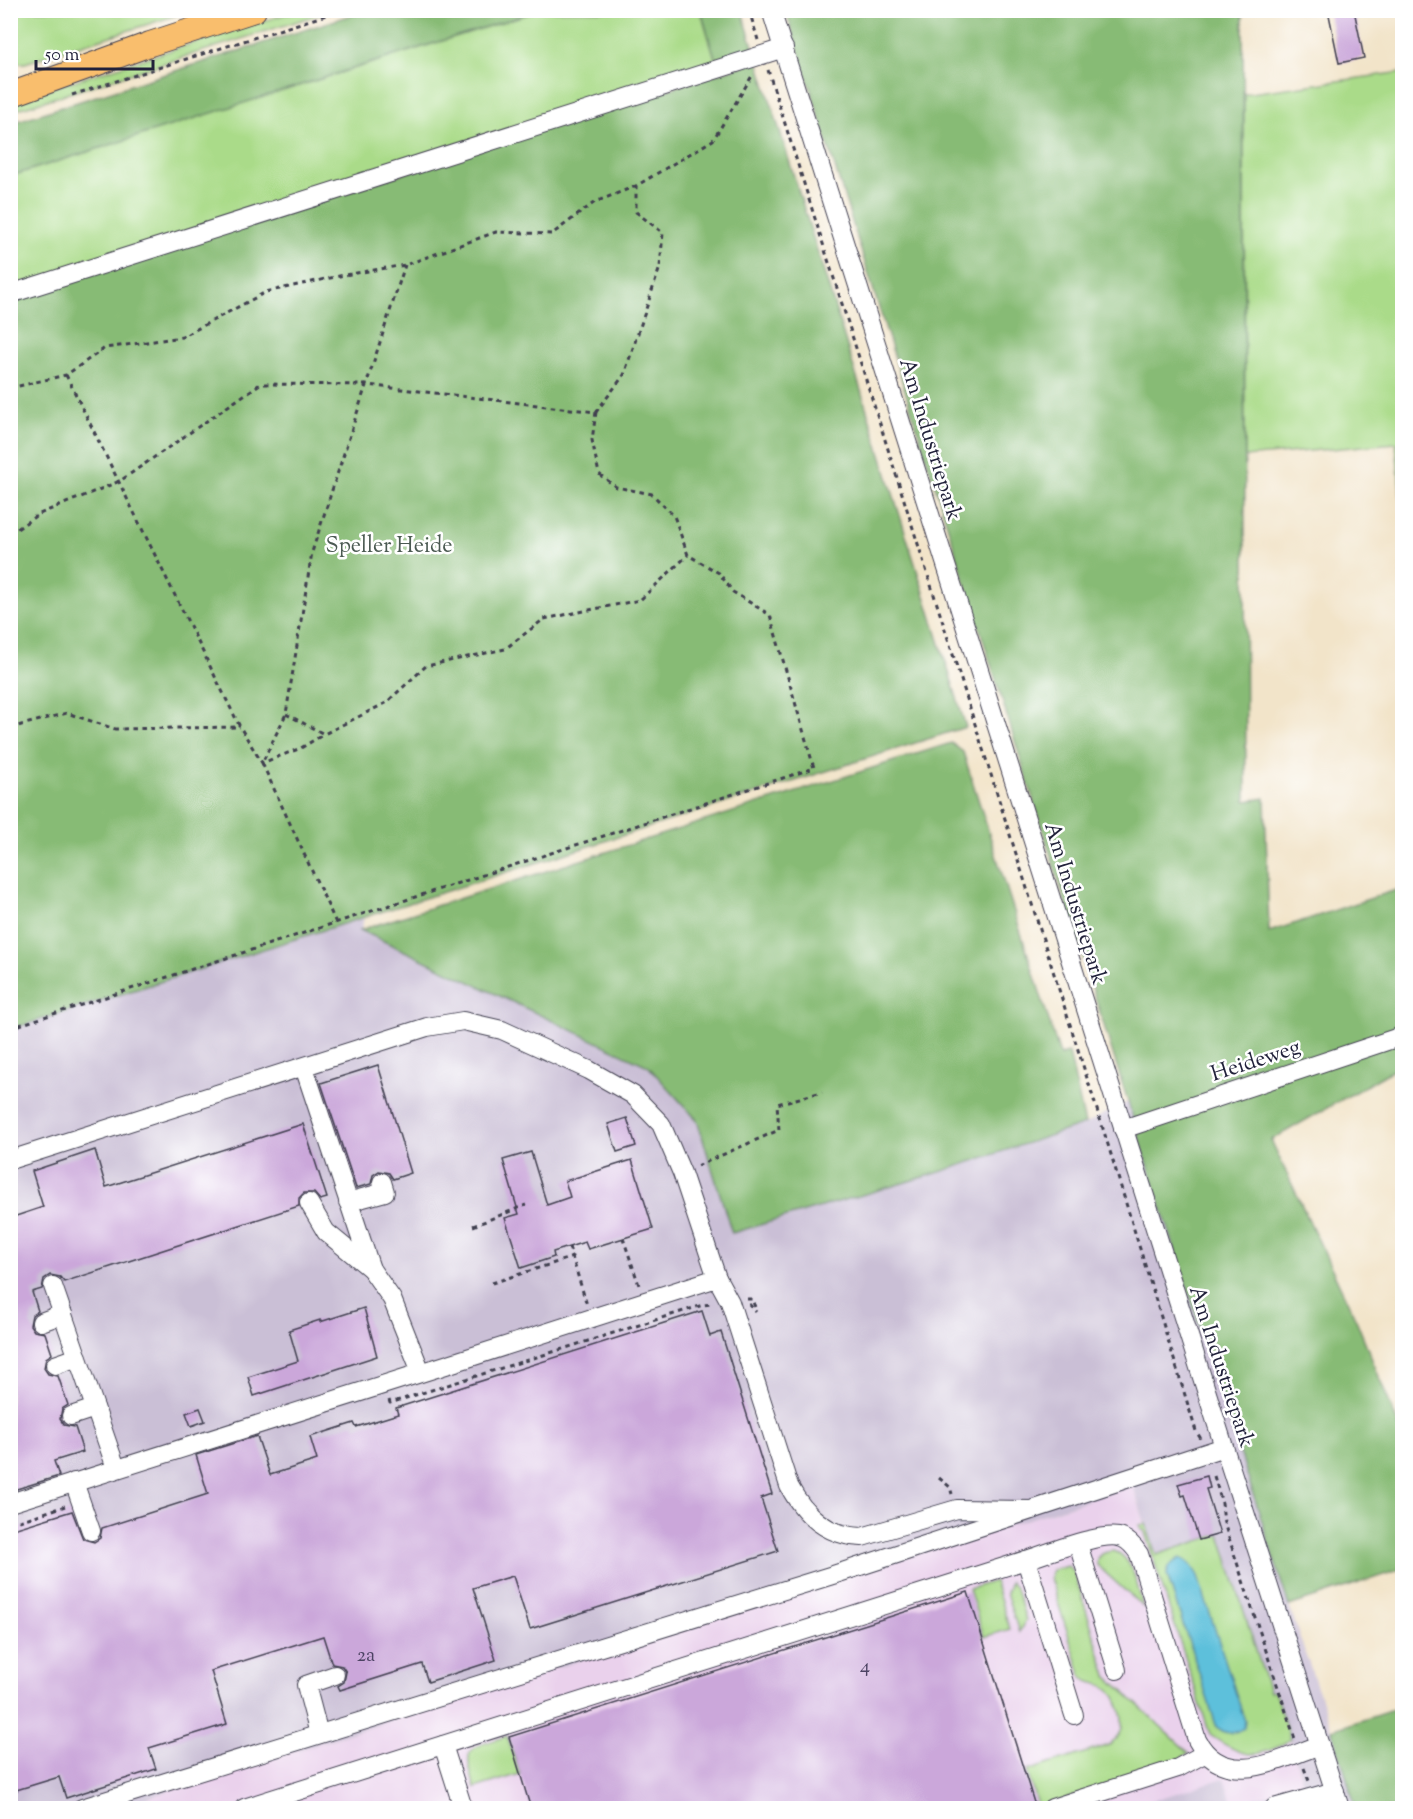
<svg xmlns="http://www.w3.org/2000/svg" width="1413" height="1819" viewBox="0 0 1413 1819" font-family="'Sorts Mill Goudy',serif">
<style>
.built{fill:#ead1ec}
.industrial{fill:#cabfd6}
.green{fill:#aadb89;stroke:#667e62;stroke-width:1.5}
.forest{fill:#87bb75;stroke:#546e58;stroke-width:1.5}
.water{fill:#5dc0db;stroke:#40718b;stroke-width:1.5}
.building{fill:#cba7da}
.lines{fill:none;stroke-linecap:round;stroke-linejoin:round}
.minor-casing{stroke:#413f50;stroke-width:20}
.major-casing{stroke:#413f50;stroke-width:26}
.path{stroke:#413f50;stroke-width:3;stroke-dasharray:4.5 4.5;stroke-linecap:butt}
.minor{stroke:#fff;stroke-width:18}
.major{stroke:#f9be6d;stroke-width:24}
.labels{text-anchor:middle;stroke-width:5;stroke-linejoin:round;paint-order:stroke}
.number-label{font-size:20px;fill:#4c4363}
.street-label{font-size:22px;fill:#22223b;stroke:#fff}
.park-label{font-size:22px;fill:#4b5a52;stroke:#fff}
</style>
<rect width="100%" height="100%" fill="#fff"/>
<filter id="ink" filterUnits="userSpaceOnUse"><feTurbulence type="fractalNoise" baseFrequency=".0167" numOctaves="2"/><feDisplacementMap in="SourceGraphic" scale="12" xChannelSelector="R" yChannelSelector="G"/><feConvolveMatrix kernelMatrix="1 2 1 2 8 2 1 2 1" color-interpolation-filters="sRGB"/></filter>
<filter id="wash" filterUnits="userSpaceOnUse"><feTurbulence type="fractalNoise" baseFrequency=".008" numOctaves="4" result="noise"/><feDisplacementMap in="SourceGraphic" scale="24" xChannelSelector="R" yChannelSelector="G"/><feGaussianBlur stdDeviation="1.35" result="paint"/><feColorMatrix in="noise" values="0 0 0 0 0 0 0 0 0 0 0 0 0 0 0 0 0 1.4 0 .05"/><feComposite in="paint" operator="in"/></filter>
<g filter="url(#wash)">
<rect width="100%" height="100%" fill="#f2e4c9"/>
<polygon class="built" points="1133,1486 1155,1555 1220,1534 1269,1692 1274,1691 1303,1783 1233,1806 1224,1779 1128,1808 114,1808"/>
<polygon class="industrial" points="364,918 361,930 648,1066 697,1120 732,1233 937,1173 1085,1124 1128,1102 1289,1606 1332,1730 1356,1808 1128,1808 1224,1778 1233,1805 1303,1783 1275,1692 1269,1693 1155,1555 1133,1486 114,1808 11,1808 10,1029"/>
<g class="green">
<polygon points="10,11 11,10 190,11 25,63 13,63 11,53"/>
<polygon points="295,11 330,11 12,111 10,101"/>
<polygon points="537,11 701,11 718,68 11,291 11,176"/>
<polygon points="1402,72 1402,500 1401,500 1396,443 1245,457 1244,94"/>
<path d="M1146,1524L1156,1555L1220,1534L1269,1692L1274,1691L1290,1739C1281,1747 1261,1755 1249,1754C1237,1752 1220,1742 1210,1735L1144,1530H1141L1140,1525Z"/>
<path d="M1114,1551C1134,1557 1138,1590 1143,1607L1097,1565C1095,1554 1105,1552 1114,1551Z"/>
<path d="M1068,1566L1074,1572L1107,1676L1189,1753L1174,1763L1038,1808L1027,1771L1109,1745C1124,1736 1124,1724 1120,1709C1117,1701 1115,1694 1109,1689C1099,1681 1087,1686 1081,1674L1050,1578L1052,1570Z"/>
<polygon points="994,1581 1010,1629 984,1637 969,1589"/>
<polygon points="1010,1582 1016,1589 1026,1620 1019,1632 1006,1593"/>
<path d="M507,1736L520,1774L475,1788C462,1745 467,1749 507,1736Z"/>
</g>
<g class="forest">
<polygon points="364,11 537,11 11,176 11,123"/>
<polygon points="701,11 742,11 756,56 718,68"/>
<polygon points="786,11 1243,11 1246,801 1265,798 1269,932 1402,888 1402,1065 1271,1140 1357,1322 1402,1434 1402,1569 1289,1606 1128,1102"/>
<polygon points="758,61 966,727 11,1029 11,298"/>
<polygon points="951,743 963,752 1060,1055 1069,1053 1085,1124 937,1173 732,1233 697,1120 648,1066 360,930"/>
<polygon points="1402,1707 1402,1808 1356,1808 1332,1730"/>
</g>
<path class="water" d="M1180,1558C1189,1561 1192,1566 1197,1574L1245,1721L1244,1728C1234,1735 1223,1735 1216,1725L1167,1575C1168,1566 1172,1563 1180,1558Z"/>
<g id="blocks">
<g class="building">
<polygon points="1328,10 1354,10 1364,58 1339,63"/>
<polygon points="378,1065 411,1173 393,1179 389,1173 379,1171 373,1175 371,1184 356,1188 321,1083"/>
<polygon points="627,1118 636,1146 617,1152 608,1124"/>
<polygon points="303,1124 327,1198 320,1200 314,1193 304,1193 299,1198 299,1206 64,1282 60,1277 50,1275 44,1279 42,1289 32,1292 38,1311 32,1315 30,1325 34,1331 45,1333 52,1354 46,1358 44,1368 48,1374 58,1376 68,1405 62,1409 60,1419 64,1425 75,1427 83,1452 54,1461 59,1476 10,1491 10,1218 43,1207 32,1171 95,1150 106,1187"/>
<polygon points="531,1152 547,1205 570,1197 565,1181 632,1160 653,1229 588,1249 585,1242 553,1252 554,1257 521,1268 505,1218 519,1214 503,1160"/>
<polygon points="364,1308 377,1356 254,1396 248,1377 298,1361 289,1330 320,1320 320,1322"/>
<polygon points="702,1311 710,1336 721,1332 737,1383 772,1494 761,1498 778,1551 530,1629 513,1576 473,1588 496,1660 428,1682 422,1664 340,1690 338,1686 344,1682 346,1672 342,1666 332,1664 323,1636 211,1671 227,1724 149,1748 156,1769 66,1798 59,1777 10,1792 10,1530 72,1511 83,1539 94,1542 100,1538 102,1528 208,1494 196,1455 257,1436 270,1475 317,1460 310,1437 354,1423 356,1427 398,1414 396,1408"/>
<polygon points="200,1408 205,1421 191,1426 186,1413"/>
<polygon points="1207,1476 1210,1488 1206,1489 1220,1534 1199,1540 1185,1495 1182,1496 1178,1484"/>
<polygon points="968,1592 1036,1809 531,1809 509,1737"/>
</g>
</g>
</g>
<g filter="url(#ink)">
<use href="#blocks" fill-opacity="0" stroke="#413f50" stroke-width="1.5"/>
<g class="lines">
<defs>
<g id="minor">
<polyline points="771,10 1224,1447 1340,1808"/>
<polyline points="10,294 784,48"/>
<polyline points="304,1067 371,1269 392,1299 421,1372"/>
<polyline points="1123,1129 1402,1036"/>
<polyline points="10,1160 427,1027 463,1021 502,1030 589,1070 633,1095 661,1124 682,1173 717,1278"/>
<polyline points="348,1202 385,1192 382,1182"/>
<polyline points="309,1203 326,1232 371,1269"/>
<polyline points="53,1286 116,1468"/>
<polyline points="41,1322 63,1314"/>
<polyline points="55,1365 78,1357"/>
<polyline points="71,1416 95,1408"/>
<polyline points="74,1482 91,1531"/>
<path d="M10,1503C245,1427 482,1355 717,1278L730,1302L789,1486C805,1516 827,1536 862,1537L957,1509L1033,1510"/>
<polyline points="1078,1544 1117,1670"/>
<polyline points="1026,1560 1074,1715"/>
<polyline points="319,1734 306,1685 335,1675"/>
<polyline points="443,1745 463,1808"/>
<polyline points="82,1808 836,1574 1224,1447"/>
<path d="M244,1808L1026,1560C1046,1554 1104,1530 1122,1538C1130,1541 1135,1548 1139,1554L1197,1740C1224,1791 1280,1759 1320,1745"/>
<polyline points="1052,1808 1178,1768 1206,1753"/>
<polyline points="1274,1808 1335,1791"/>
</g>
<polyline id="major" points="10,95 150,44 254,10"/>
</defs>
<use href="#minor" class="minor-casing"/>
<use href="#major" class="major-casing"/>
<g class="path">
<polyline points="749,10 758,40"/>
<polyline points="768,70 1105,1135 1196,1431 1201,1439"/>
<polyline points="72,95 342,10"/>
<polyline points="66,375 240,727 262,763 301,748 324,734"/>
<polyline points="10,388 66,375 105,348 182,337 266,292 344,275 405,265 496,232 552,234 595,202 636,186"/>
<polyline points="10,534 37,515 120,481 260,384 367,385 596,412 624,375 660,267 663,233 636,212 636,186 713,140 752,76"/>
<polyline points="286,714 324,734 386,703 426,666 505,649 544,619 640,600 688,555"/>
<polyline points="10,728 67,713 115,729 240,727"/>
<polyline points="336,923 262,763 286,714 312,552 405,265"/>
<polyline points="10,1028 814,768 770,615 733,592 719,573 688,555 674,516 652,494 616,487 599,474 592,440 596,412"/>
<polyline points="697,1166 779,1130 777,1104 822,1092"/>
<polyline points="473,1226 526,1205"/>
<polyline points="623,1238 640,1288"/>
<polyline points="569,1247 587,1305"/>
<polyline points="492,1283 573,1257"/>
<polyline points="747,1299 752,1299 756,1310"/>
<polyline points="749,1304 756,1312"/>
<polyline points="389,1400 390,1403 703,1305 713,1304"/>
<polyline points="1214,1476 1222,1503 1224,1523 1295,1739"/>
<polyline points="939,1478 950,1487 952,1494"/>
<polyline points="10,1524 65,1506"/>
<polyline points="1304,1768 1309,1781"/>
</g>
<use href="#minor" class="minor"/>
<use href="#major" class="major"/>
</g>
</g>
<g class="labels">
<g class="number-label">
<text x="366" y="1661">2a</text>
<text x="865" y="1672">4</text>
</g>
<g class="street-label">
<text transform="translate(932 439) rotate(73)" y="8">Am Industriepark</text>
<text transform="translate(1077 903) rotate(73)" y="8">Am Industriepark</text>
<text transform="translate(1255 1059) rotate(-18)" y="8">Heideweg</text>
<text transform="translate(1223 1366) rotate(72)" y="8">Am Industriepark</text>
</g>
<g class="park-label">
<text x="389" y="552">Speller Heide</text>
</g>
</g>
<rect width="1413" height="1819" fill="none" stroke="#fff" stroke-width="36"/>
<path d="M36 60v9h117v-9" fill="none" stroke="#22223b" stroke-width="3"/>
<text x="45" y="60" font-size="18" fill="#22223b" stroke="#ffffff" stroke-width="4.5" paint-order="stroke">50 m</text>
</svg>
